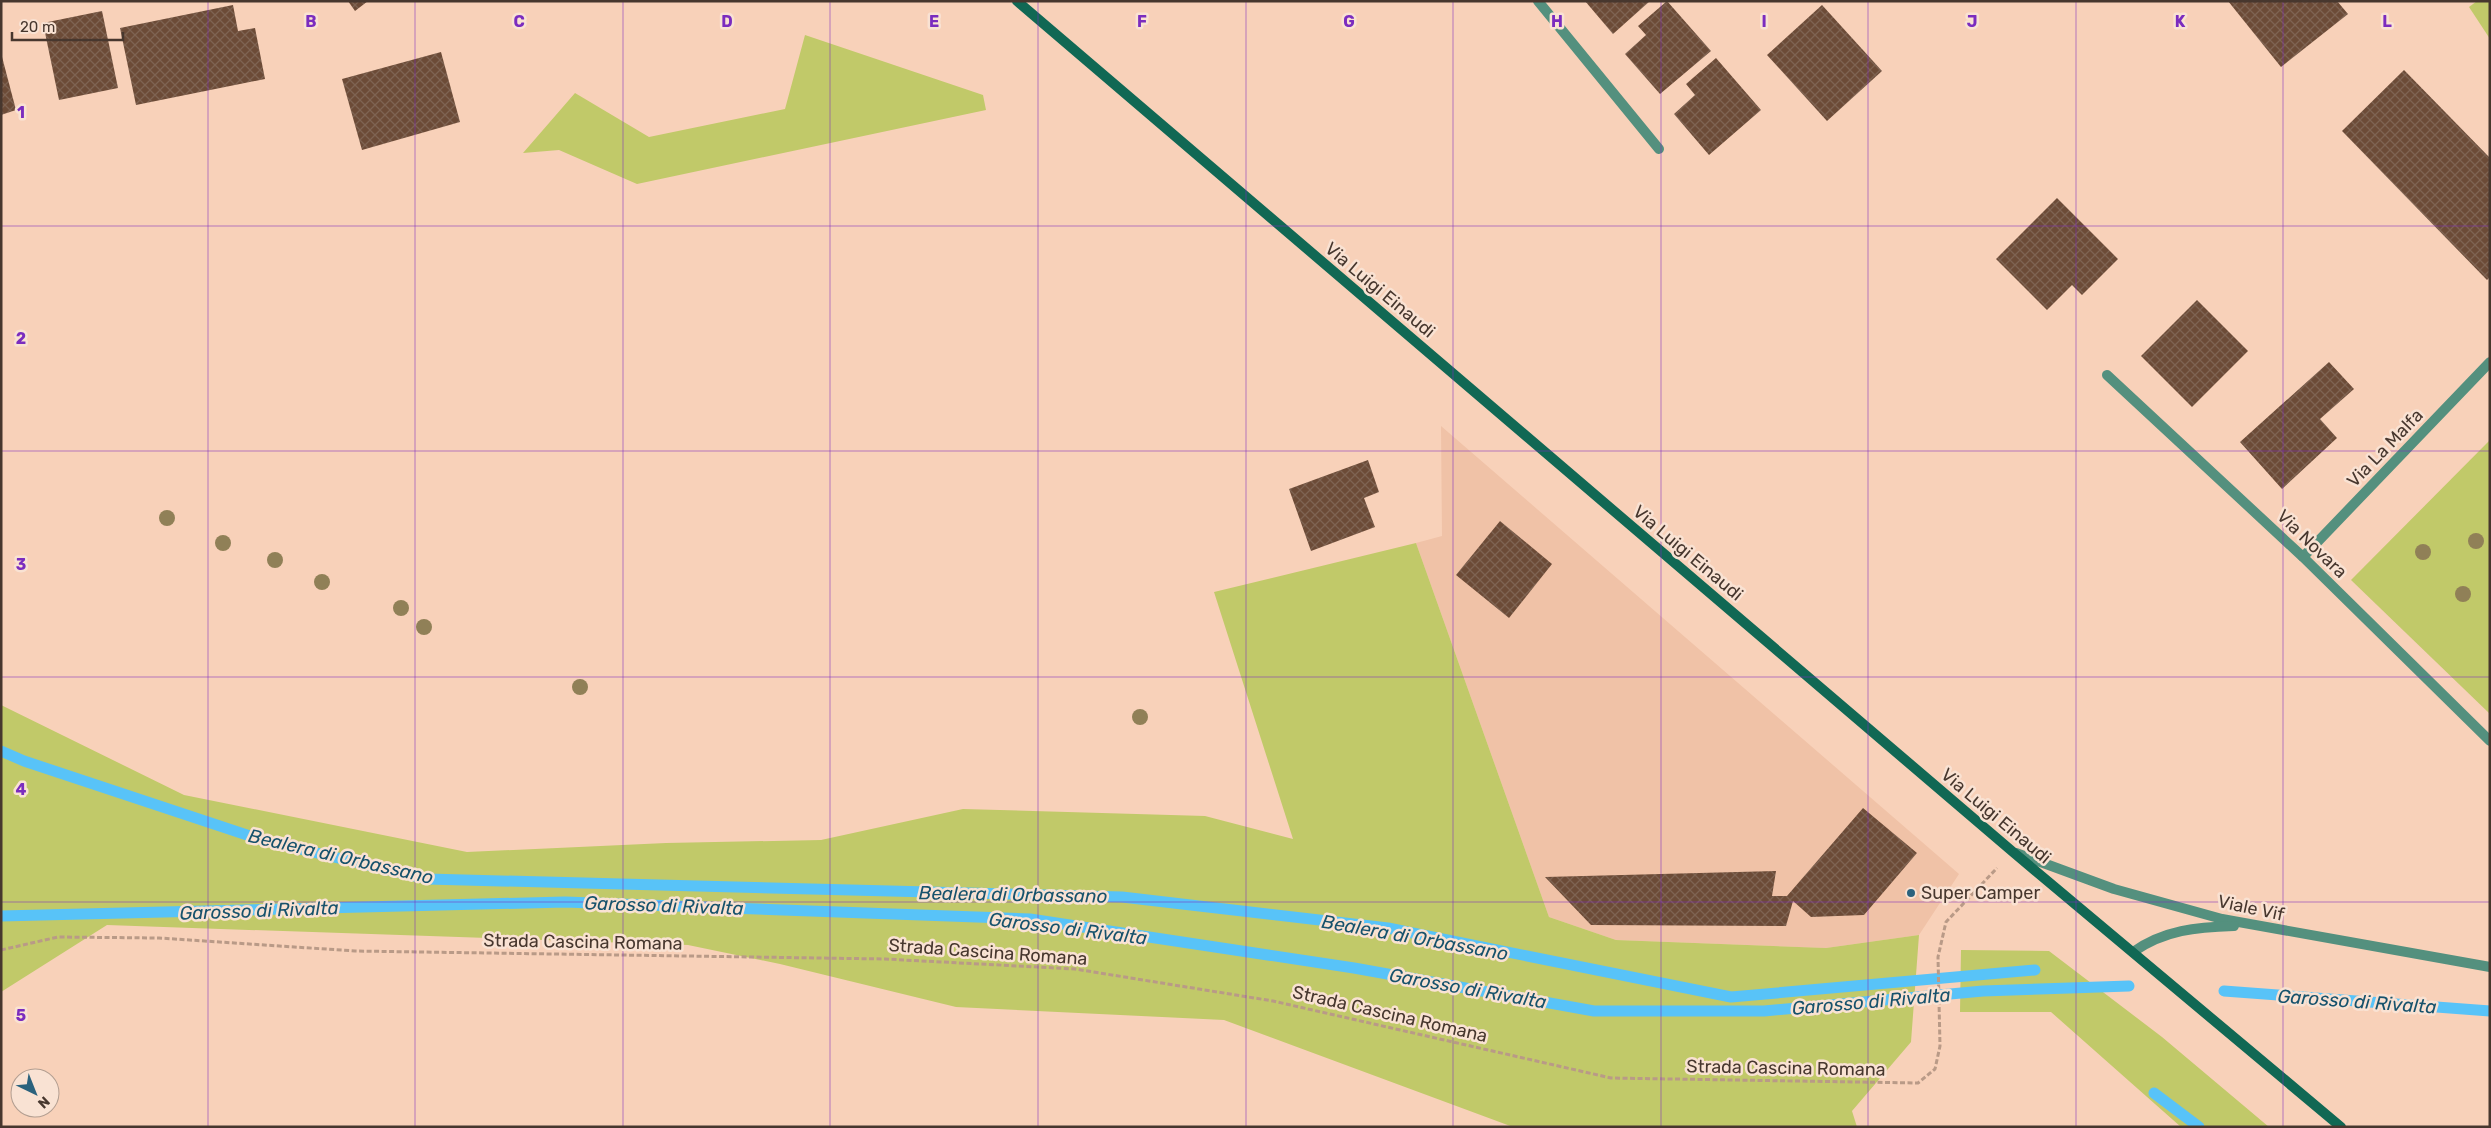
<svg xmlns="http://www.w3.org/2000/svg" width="2491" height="1128" viewBox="0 0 2491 1128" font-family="Rubik,sans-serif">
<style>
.built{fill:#f0c2a7}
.green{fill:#c1c969}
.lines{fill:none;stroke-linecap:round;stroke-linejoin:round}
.stream{stroke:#58c3f8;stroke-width:11}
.building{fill:url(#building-cross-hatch)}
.path{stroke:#b99a87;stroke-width:3;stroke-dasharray:5 2.5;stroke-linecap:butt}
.lane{stroke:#54907e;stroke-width:10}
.street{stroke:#54907e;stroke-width:10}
.secondary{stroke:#116854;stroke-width:10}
.tree{fill:#908057}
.grid{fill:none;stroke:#7b2cbf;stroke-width:1;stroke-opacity:0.55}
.poi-dot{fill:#2b627d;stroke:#f9e2d3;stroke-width:2}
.labels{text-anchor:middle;stroke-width:5;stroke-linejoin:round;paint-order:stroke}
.street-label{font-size:18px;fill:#47372e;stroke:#f9e2d3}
.poi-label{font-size:18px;fill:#47372e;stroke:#f9e2d3;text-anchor:start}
.water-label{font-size:19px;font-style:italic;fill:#17526c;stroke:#f9e2d3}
.grid-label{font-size:16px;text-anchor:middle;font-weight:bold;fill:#7b2cbf;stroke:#f9e2d3;stroke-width:5;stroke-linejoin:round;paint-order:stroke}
</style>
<defs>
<pattern id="building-cross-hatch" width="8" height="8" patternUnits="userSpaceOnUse" patternTransform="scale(1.25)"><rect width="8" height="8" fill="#6c4b37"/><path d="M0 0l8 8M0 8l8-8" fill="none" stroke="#7e6352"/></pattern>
</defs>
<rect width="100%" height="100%" fill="#f8d1b9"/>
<polygon class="built" points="1441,426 1959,874 1919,935 1826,948 1616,940 1549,917 1416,543 1442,536"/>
<g class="green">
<polygon points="2477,1 2490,1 2490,39 2469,7"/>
<polygon points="805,35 983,95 986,110 637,184 559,150 523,153 575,93 649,137 785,109"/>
<polygon points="2490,440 2490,714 2351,580"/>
<polygon points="1416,543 1549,917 1616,940 1826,948 1919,935 1911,1042 1852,1111 1857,1127 1513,1127 1224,1020 956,1007 780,964 688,945 107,925 1,992 1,705 184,795 467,852 666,843 821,840 963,809 1205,816 1293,839 1214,592"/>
<polygon points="1961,950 2049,951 2162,1037 2269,1127 2181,1127 2051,1012 1960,1012"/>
</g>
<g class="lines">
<g class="stream">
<polyline points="1,751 24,761 262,840 427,879 1122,897 1388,928 1731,997 2035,970"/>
<polyline points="1,916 565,902 1030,919 1354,968 1594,1011 1764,1011 1983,991 2129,986"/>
<polyline points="2224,991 2490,1011"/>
<polyline points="2154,1093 2199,1127"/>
</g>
</g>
<g class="building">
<polygon points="348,1 368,1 355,11"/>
<polygon points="1585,1 1650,1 1613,34"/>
<polygon points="1667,1 1711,51 1660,94 1625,54 1646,35 1638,26"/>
<polygon points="2228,1 2337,1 2348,14 2281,67"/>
<polygon points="233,5 238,31 255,28 265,79 136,105 120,28"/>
<polygon points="1822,5 1882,71 1827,121 1767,55"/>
<polygon points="102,11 118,88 59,100 43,23"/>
<polygon points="441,52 460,122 362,150 342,79"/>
<polygon points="1,53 16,110 1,115"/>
<polygon points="1716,58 1761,110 1709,155 1674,114 1695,95 1686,84"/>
<polygon points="2404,70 2490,158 2490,277 2487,280 2342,131"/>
<polygon points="2057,198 2118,259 2082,295 2072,285 2047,310 1996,259"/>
<polygon points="2197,300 2248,351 2192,407 2141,356"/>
<polygon points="2329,362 2354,389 2320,419 2337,438 2282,489 2240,442"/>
<polygon points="1368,460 1379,492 1364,498 1375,527 1311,551 1289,489"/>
<polygon points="1500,521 1552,564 1509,618 1456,575"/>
<polygon points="1863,808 1917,853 1864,915 1811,917 1793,901 1786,926 1591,925 1545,877 1776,871 1772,896 1787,896"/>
</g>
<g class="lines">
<polyline class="path" points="1,950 58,937 159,938 355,951 885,959 1075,969 1273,1001 1611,1078 1918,1083 1935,1069 1940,1046 1938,957 1946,922 1997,868"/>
<polyline class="lane" points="1538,1 1659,149"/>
<g class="street">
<polyline points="2107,375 2303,557 2490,741"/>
<polyline points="2303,557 2490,362"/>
<polyline points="2016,853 2114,889 2222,919 2490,967"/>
<path d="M2133,952C2164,930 2197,927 2234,926"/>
</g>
<polyline class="secondary" points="1017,1 2013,852 2341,1127"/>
</g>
<g class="tree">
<circle cx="167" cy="518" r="8"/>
<circle cx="2476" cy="541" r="8"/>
<circle cx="223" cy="543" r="8"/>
<circle cx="2423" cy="552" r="8"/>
<circle cx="275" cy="560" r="8"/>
<circle cx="322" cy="582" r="8"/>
<circle cx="2463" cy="594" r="8"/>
<circle cx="401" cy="608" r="8"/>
<circle cx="424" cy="627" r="8"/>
<circle cx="580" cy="687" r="8"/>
<circle cx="1140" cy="717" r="8"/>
</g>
<path class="grid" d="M208,1V1127M415,1V1127M623,1V1127M830,1V1127M1038,1V1127M1246,1V1127M1453,1V1127M1661,1V1127M1868,1V1127M2076,1V1127M2283,1V1127M1,226H2490M1,451H2490M1,677H2490M1,902H2490"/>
<circle class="poi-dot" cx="1911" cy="893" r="5"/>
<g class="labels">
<g class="street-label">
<text transform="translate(1380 290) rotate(40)" y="6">Via Luigi Einaudi</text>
<text transform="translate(2385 448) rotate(-46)" y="6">Via La Malfa</text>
<text transform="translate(2312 544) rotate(44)" y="6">Via Novara</text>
<text transform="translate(1688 553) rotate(40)" y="6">Via Luigi Einaudi</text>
<text transform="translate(1996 816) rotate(40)" y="6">Via Luigi Einaudi</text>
<text transform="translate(2251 908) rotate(12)" y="6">Viale Vif</text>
<text transform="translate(583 942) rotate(1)" y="6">Strada Cascina Romana</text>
<text transform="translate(988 952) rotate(4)" y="6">Strada Cascina Romana</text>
<text transform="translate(1390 1014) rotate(13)" y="6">Strada Cascina Romana</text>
<text transform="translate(1786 1068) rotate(1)" y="6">Strada Cascina Romana</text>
</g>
<g class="poi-label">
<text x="1921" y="899">Super Camper</text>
</g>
<g class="water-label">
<text transform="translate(341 856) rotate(13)" y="7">Bealera di Orbassano</text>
<text transform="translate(1013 894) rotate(1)" y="7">Bealera di Orbassano</text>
<text transform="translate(664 905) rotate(2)" y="7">Garosso di Rivalta</text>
<text transform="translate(259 910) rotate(-2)" y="7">Garosso di Rivalta</text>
<text transform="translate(1068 928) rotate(7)" y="7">Garosso di Rivalta</text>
<text transform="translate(1415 937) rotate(10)" y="7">Bealera di Orbassano</text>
<text transform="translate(1468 988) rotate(10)" y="7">Garosso di Rivalta</text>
<text transform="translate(1871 1001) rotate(-5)" y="7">Garosso di Rivalta</text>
<text transform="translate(2357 1001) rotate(4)" y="7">Garosso di Rivalta</text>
</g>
</g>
<g class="grid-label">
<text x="311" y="27">B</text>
<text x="519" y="27">C</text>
<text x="727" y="27">D</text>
<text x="934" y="27">E</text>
<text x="1142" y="27">F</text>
<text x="1349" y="27">G</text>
<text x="1557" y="27">H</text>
<text x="1764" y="27">I</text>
<text x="1972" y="27">J</text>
<text x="2180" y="27">K</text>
<text x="2387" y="27">L</text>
<text x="21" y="118">1</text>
<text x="21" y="344">2</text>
<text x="21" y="570">3</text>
<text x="21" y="795">4</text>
<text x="21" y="1021">5</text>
</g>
<rect width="2491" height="1128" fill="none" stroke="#47372e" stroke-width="5"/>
<g transform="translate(35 1093) rotate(137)"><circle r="24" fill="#f9e2d3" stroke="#b29e91"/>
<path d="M0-4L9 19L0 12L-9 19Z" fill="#2b627d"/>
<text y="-8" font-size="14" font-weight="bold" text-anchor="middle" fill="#47372e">N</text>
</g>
<path d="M12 32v8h111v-8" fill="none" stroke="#47372e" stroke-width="2.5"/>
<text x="20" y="32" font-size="15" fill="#47372e" stroke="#f9e2d3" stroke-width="4" paint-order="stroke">20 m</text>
</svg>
